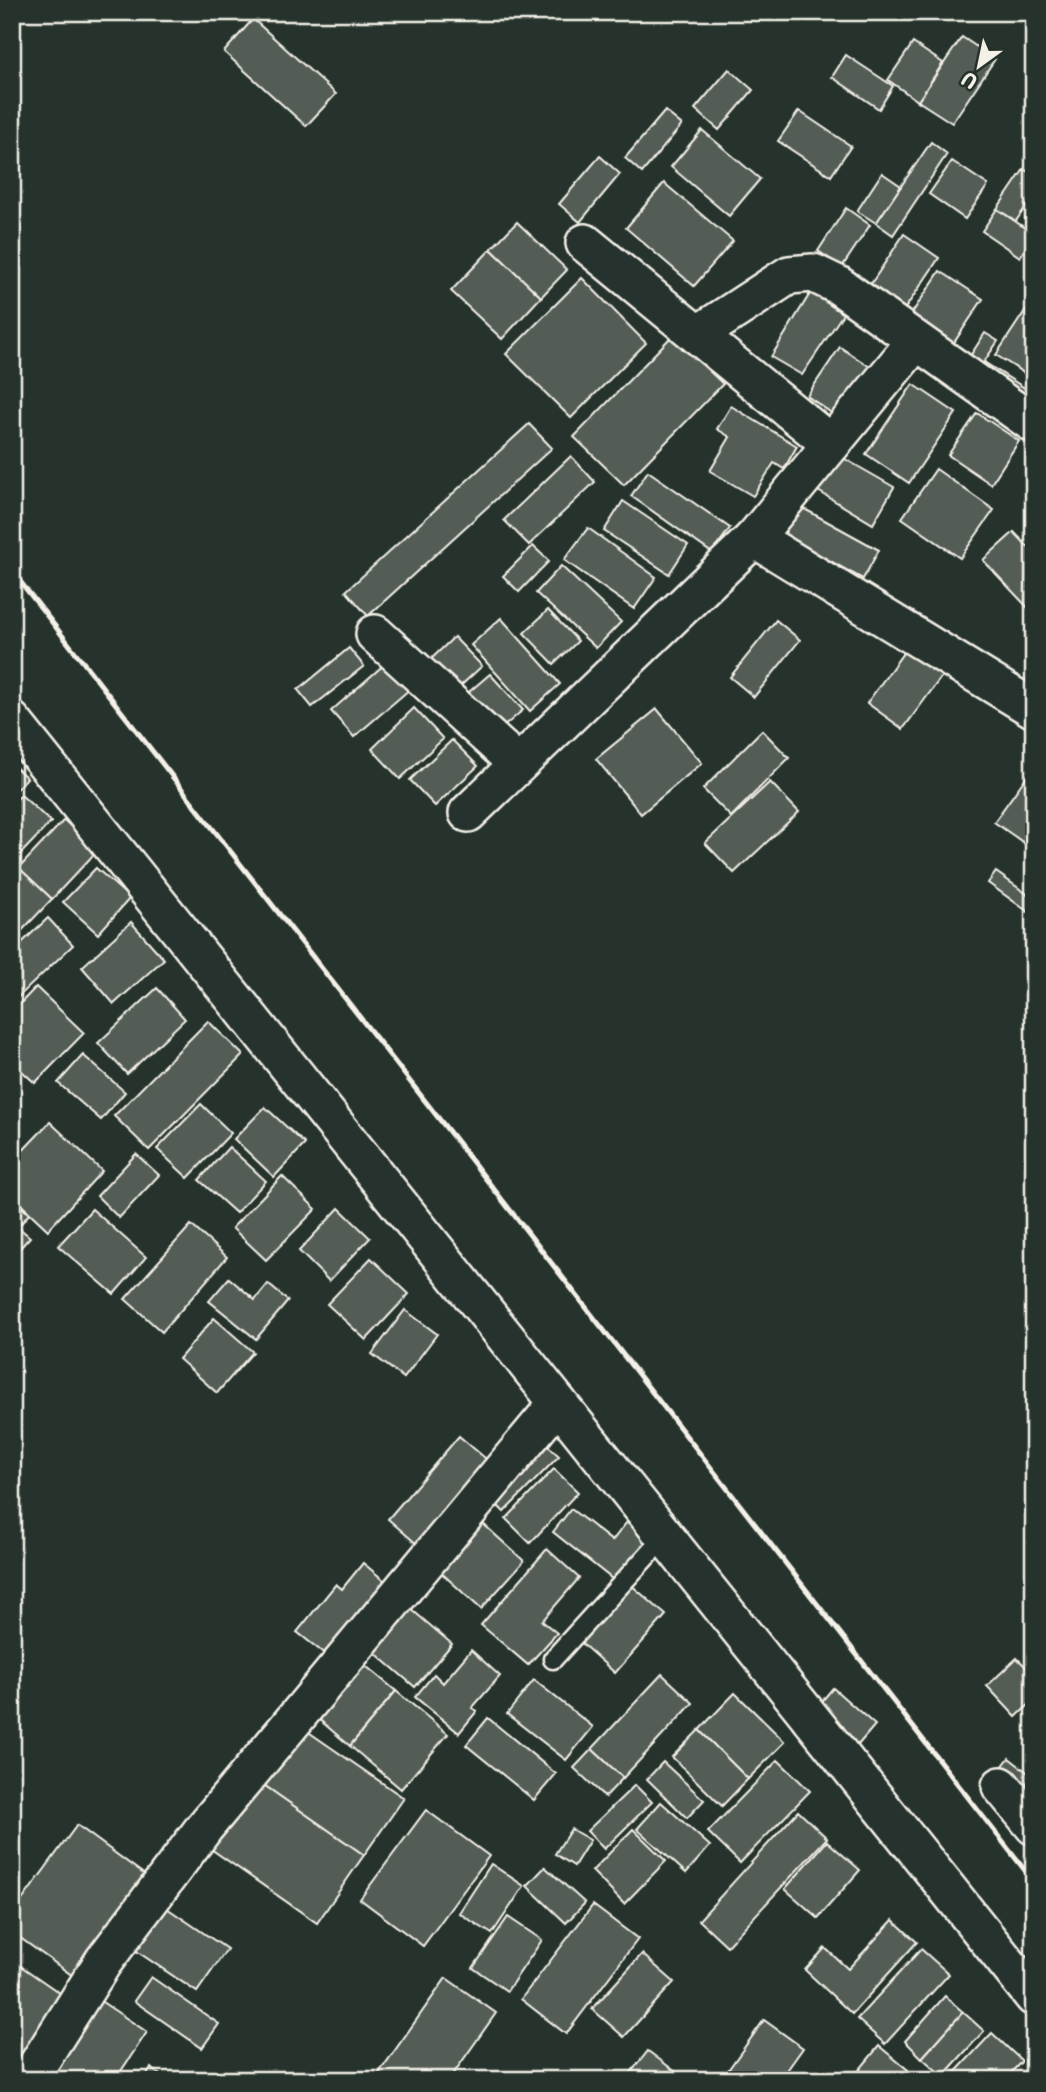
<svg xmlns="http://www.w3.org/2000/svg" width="1046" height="2092" viewBox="0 0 1046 2092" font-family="'Playpen Sans',sans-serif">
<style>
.building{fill:#525c55;stroke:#f4f1e8;stroke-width:2}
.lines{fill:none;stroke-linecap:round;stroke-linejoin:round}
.service-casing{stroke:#f4f1e8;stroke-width:23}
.minor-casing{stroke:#f4f1e8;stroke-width:42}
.service{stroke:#26332d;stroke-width:18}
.minor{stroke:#26332d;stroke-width:37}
.rail{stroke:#f4f1e8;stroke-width:5}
</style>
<rect width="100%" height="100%" fill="#26332d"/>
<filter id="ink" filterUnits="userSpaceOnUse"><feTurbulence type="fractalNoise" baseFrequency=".0143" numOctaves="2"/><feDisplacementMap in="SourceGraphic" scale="14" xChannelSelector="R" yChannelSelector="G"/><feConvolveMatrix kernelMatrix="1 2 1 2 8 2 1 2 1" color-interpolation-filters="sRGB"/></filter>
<g filter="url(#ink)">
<g class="building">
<polygon points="253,19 336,94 306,126 224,52"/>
<polygon points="962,37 995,59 952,123 918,101"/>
<polygon points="913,43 943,63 918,101 888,80"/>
<polygon points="846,55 893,86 879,109 832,77"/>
<polygon points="729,69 753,90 719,130 695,109"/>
<polygon points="665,111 682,125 642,173 625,158"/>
<polygon points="799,111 851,146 831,176 778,141"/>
<polygon points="702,130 760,179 729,216 671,167"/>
<polygon points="931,142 947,154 893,235 876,223"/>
<polygon points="600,156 620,174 580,222 559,204"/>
<polygon points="952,161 988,185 965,219 929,194"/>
<polygon points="1024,169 1034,175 1034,195 1016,221 997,209"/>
<polygon points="882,173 901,186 876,223 857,211"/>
<polygon points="664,183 733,241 694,286 626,228"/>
<polygon points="1034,205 1034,224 1025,219"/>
<polygon points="846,208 870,225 842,267 818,251"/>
<polygon points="997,209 1034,234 1020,257 982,231"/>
<polygon points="517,222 567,270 541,297 491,249"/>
<polygon points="904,234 939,258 898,319 863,296"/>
<polygon points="491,249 541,297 502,339 451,291"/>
<polygon points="940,271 983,299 949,350 906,322"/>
<polygon points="582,278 646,343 571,418 506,354"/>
<polygon points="811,292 843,314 802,375 771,357"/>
<polygon points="1025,311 1034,318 1034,364 1027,375 996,355"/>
<polygon points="985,333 998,341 984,362 1034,394 1034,419 961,370"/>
<polygon points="672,336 723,384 624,485 574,437"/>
<polygon points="840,347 879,373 846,423 807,396"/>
<polygon points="913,384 956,413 909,483 866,454"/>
<polygon points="731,406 797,446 784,469 774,463 753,496 710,471 730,437 717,429"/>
<polygon points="977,413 1019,441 991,484 948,455"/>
<polygon points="529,424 552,448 368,616 346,591"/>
<polygon points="838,455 894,487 873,524 818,491"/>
<polygon points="571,456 595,482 529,545 504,520"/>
<polygon points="936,469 994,510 960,558 902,518"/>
<polygon points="648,471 730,528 712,553 631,496"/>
<polygon points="623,501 688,545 669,574 604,531"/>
<polygon points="799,506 879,550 863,579 784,535"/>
<polygon points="588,528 656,577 634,609 564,560"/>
<polygon points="1014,532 1034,553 1031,611 983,560"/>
<polygon points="533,546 549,561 519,592 503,576"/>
<polygon points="561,566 621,622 596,648 536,593"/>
<polygon points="548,610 578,641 554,664 524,633"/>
<polygon points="501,618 560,684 530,711 471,645"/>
<polygon points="776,620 800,640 754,697 730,677"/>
<polygon points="454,637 482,666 454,692 426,664"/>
<polygon points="349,648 364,666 312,707 298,690"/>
<polygon points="906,649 942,676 903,729 867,703"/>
<polygon points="386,663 410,689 354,737 331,711"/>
<polygon points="490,674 523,710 495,734 463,697"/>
<polygon points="414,708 443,739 400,779 372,749"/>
<polygon points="657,709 702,763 641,814 596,759"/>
<polygon points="762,730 789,758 731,817 703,789"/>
<polygon points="452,740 478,766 435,806 410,780"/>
<polygon points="12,764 27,778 12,794"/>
<polygon points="1034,766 1034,850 994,822"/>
<polygon points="770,782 799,812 734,873 705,843"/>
<polygon points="21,795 51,822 12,863 12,804"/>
<polygon points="64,820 97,851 52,899 19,868"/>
<polygon points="19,868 52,899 12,941 12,876"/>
<polygon points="96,868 130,898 98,934 63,902"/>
<polygon points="996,872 1034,899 1034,916 988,883"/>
<polygon points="48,918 73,945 12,1003 12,952"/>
<polygon points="131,922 164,959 114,1004 82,967"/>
<polygon points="36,987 84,1033 35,1083 12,1062 12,1012"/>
<polygon points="157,988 185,1019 127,1074 98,1043"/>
<polygon points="208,1021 243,1055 149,1150 114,1116"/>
<polygon points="83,1055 125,1092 101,1120 58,1083"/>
<polygon points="201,1104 231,1133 188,1178 157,1149"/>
<polygon points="265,1107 305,1144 274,1177 234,1139"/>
<polygon points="50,1122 102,1171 48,1230 12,1196 12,1162"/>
<polygon points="229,1147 266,1181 236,1213 199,1180"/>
<polygon points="136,1154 159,1175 119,1218 97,1196"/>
<polygon points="282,1176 316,1209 266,1260 232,1228"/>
<polygon points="12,1199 29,1214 18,1227 30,1237 12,1257"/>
<polygon points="339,1208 370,1238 329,1281 299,1251"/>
<polygon points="92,1209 146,1257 114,1294 58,1246"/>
<polygon points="191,1225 227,1257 162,1332 125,1299"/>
<polygon points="371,1258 409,1294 366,1340 327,1304"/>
<polygon points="229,1278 255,1300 268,1284 288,1301 256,1339 209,1301"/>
<polygon points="405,1310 437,1334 404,1378 372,1354"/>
<polygon points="214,1318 253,1352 217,1393 179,1359"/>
<polygon points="459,1436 498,1469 426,1552 388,1519"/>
<polygon points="543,1441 559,1456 504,1512 489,1497"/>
<polygon points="554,1469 578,1492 530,1543 506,1519"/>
<polygon points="571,1509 612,1541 627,1522 650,1540 616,1582 553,1532"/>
<polygon points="480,1521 524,1561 481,1609 436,1568"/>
<polygon points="547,1549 579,1578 542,1621 557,1633 528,1665 481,1625"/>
<polygon points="363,1563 386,1582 335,1662 297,1632 336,1584 342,1589"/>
<polygon points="630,1584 666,1615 615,1673 580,1642"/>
<polygon points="404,1603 452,1644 415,1687 367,1646"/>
<polygon points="471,1650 500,1676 472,1708 477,1711 459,1733 415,1697 434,1674 443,1683"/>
<polygon points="1017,1658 1034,1675 1034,1700 1016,1717 987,1686"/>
<polygon points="361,1662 396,1691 350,1746 315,1716"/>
<polygon points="662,1674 693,1703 623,1778 592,1749"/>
<polygon points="534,1680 593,1727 566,1760 507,1714"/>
<polygon points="833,1688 875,1725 858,1745 816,1708"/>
<polygon points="396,1691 448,1734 401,1789 350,1746"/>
<polygon points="735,1693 785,1742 748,1779 699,1730"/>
<polygon points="488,1718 556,1774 534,1800 466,1745"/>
<polygon points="297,1724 404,1798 364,1855 258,1781"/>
<polygon points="699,1730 748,1779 722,1806 672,1757"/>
<polygon points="592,1749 623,1778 605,1797 574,1768"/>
<polygon points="1009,1758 1032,1776 1018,1794 995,1776"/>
<polygon points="778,1760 810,1791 740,1863 708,1832"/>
<polygon points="663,1762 704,1800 687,1818 647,1779"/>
<polygon points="258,1781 364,1855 317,1923 211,1849"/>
<polygon points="635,1785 652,1802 604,1849 587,1831"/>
<polygon points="661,1802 710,1846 686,1873 637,1829"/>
<polygon points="426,1810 489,1856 423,1946 360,1899"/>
<polygon points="798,1811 827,1838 727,1946 699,1920"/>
<polygon points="77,1825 153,1881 80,1981 12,1932 12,1914"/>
<polygon points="571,1829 590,1840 574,1866 555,1854"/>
<polygon points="633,1829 666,1861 624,1904 592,1871"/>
<polygon points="827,1841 860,1870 818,1918 785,1889"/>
<polygon points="491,1864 524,1886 492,1934 459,1913"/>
<polygon points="545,1867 585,1903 566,1923 527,1886"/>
<polygon points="158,1902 227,1949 197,1992 129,1946"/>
<polygon points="593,1905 638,1939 566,2034 521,1999"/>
<polygon points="508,1917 542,1940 507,1991 473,1968"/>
<polygon points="893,1920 917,1942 852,2014 805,1970 825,1948 848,1969"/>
<polygon points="921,1949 949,1974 885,2044 857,2019"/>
<polygon points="642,1954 674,1982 624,2037 592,2009"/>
<polygon points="12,1960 67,1998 12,2077"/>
<polygon points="151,1977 219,2024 202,2048 134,2001"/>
<polygon points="446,1978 496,2013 449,2080 374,2080"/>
<polygon points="945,1996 963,2012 922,2058 905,2041"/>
<polygon points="96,1998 147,2032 115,2080 42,2080"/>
<polygon points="963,2012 984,2031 943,2076 922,2058"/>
<polygon points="764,2020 803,2048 780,2080 721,2080"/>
<polygon points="992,2033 1022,2061 1004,2080 948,2080"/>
<polygon points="879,2046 908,2070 900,2080 851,2080"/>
<polygon points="648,2051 684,2078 683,2080 625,2080"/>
<polygon points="151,2068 167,2080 143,2080"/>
</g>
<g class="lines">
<defs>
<polyline id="service" points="553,1659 665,1536"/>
<g id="minor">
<polyline points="585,243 831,444"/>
<polyline points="697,335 789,275 813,273 838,285 1034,424"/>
<polyline points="754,538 1034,709"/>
<polyline points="375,634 518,764"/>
<polyline points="12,721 1034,1997"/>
<polyline points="468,813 754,538 916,341"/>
<polyline points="1001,1786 1034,1826"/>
<polyline points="28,2080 103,1962 204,1828 558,1403"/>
</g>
</defs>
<use href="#service" class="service-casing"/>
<use href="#minor" class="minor-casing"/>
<use href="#service" class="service"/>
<use href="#minor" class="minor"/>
<polyline class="rail" points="12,571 1034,1882"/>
</g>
</g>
<rect width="1046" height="2092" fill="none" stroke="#26332d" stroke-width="42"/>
<rect x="21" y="21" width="1004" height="2050" fill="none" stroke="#f4f1e8" stroke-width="2.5" filter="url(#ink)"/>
<g transform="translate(979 66) rotate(213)" stroke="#26332d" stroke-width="5" paint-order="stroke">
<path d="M0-5L12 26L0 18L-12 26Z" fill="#f4f1e8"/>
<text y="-10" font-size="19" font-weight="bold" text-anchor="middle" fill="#f4f1e8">U</text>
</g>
</svg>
